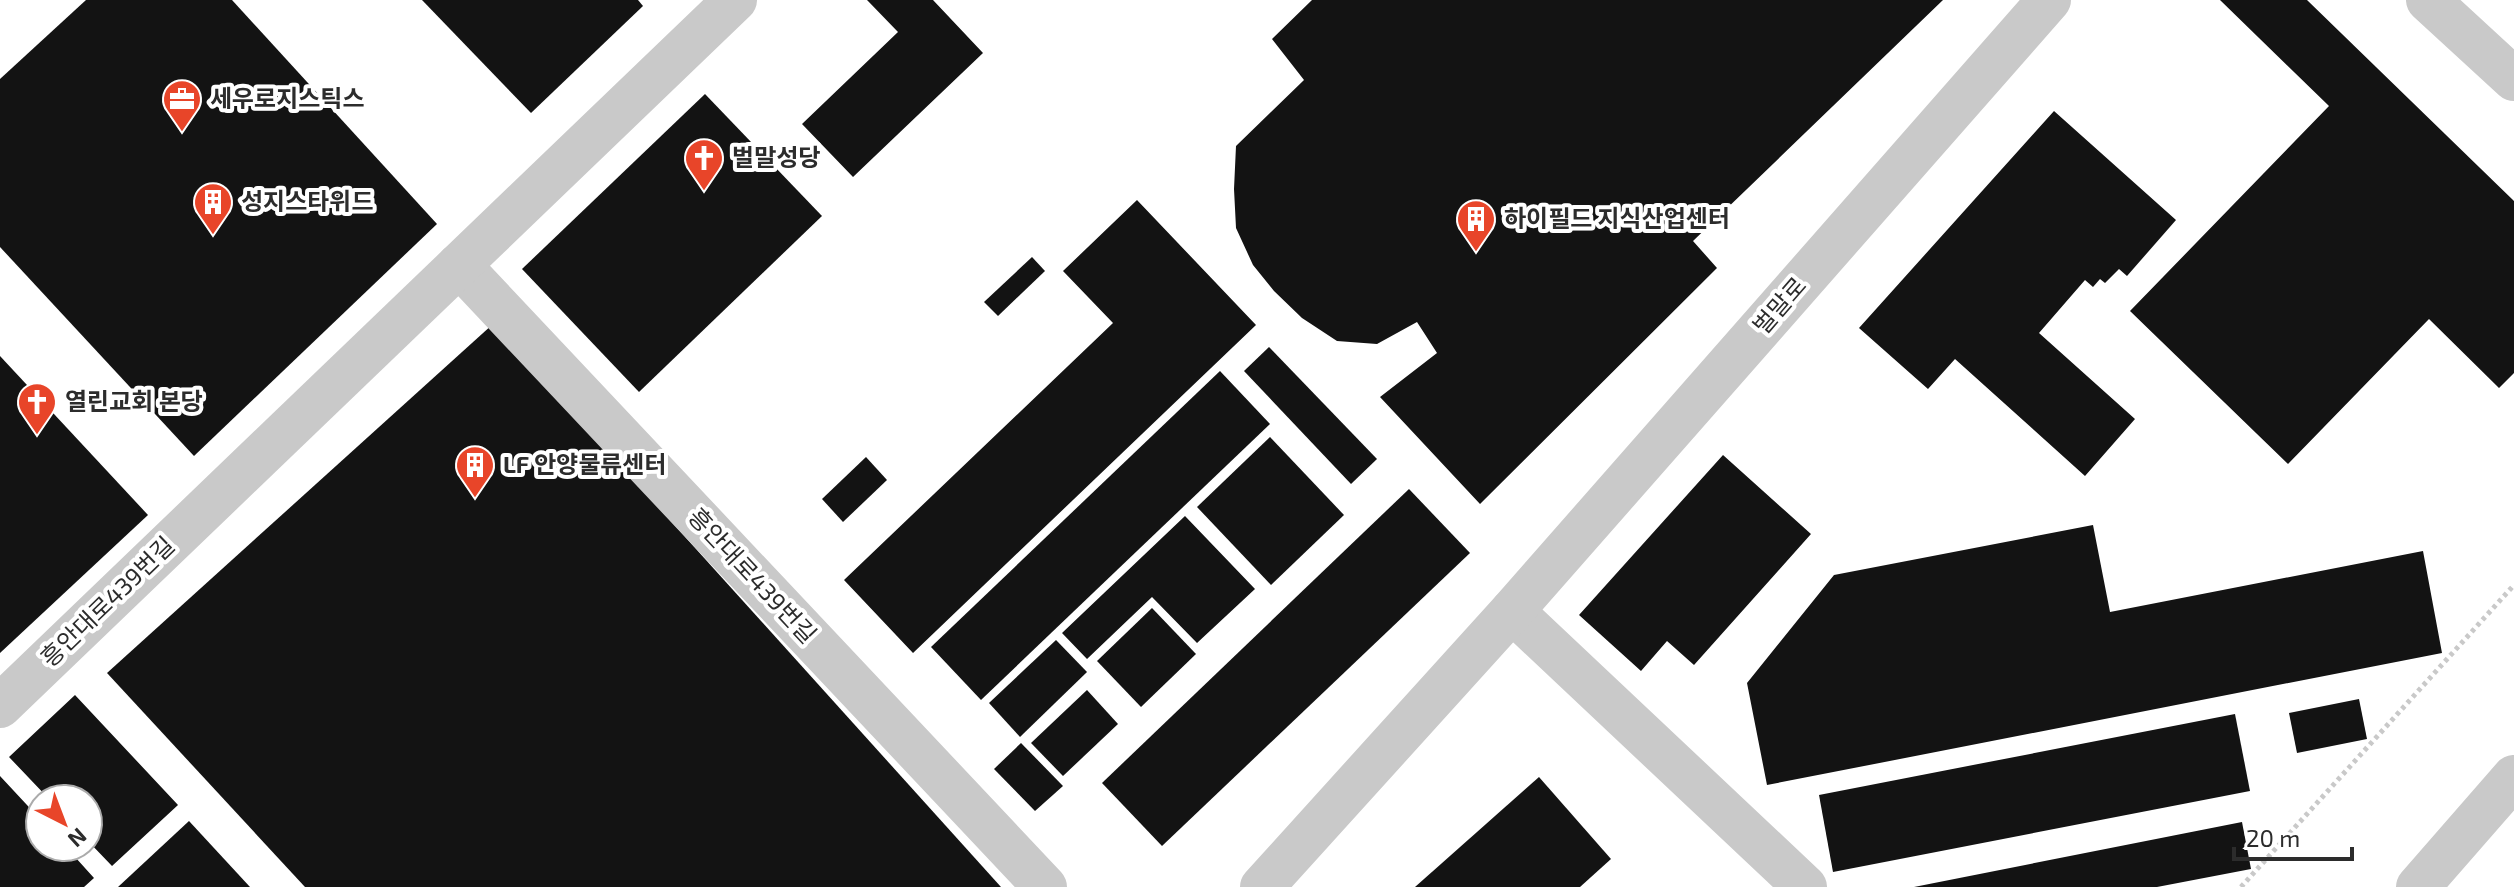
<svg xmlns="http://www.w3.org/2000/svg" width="2514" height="887" viewBox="0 0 2514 887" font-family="'Exo 2','Noto Sans KR',sans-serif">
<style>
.building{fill:#131313}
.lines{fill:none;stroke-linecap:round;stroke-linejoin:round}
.path{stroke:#c9c9c9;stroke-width:5;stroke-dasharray:4 4;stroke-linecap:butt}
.minor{stroke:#c9c9c9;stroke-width:44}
.labels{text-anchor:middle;stroke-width:8;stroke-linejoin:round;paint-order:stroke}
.poi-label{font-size:24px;font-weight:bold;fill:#2c2c2c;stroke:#fff;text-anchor:start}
.street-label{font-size:24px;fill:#2c2c2c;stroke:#fff}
</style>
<rect width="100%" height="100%" fill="#fff"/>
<g class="building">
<polygon points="86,0 232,0 437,224 194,456 0,247 0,79"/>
<polygon points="422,0 638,0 643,6 531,113"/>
<polygon points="867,0 933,0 983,53 853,177 802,124 898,32"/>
<polygon points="1312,0 1943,0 1693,241 1717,268 1480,504 1380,397 1437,353 1417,322 1377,344 1337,341 1302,318 1274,291 1253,265 1236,228 1234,189 1236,146 1304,80 1272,39"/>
<polygon points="2220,0 2307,0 2514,201 2514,373 2499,388 2429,319 2288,464 2130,311 2329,106"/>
<polygon points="705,94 822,216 639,392 522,269"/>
<polygon points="2054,111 2176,220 2127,276 2119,269 2105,283 2100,279 2093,287 2085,280 2039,333 2135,419 2085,476 1955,359 1928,389 1859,328"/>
<polygon points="1137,200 1256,325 913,653 844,580 1113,323 1063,271"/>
<polygon points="1032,257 1045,271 998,316 984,302"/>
<polygon points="493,324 1001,887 305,887 107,673"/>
<polygon points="1269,347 1377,459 1351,484 1244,371"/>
<polygon points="0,356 148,515 0,653"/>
<polygon points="1220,371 1270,424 981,700 931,647"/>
<polygon points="1270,437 1344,515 1271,585 1197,507"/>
<polygon points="1723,455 1811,534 1694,665 1667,641 1641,671 1579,615"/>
<polygon points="866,457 887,480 843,522 822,499"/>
<polygon points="1409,489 1470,553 1162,846 1102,783"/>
<polygon points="1185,516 1255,589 1197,643 1152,597 1087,659 1062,633"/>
<polygon points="2093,525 2110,612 2423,551 2442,653 1767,785 1747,683 1834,575"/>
<polygon points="1152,608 1196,654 1141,707 1097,661"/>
<polygon points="1056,640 1087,672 1020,737 989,703"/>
<polygon points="1087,690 1118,724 1063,776 1031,743"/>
<polygon points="75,695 178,805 112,866 88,841 88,799 49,799 9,757"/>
<polygon points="2359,699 2367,739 2297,753 2289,713"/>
<polygon points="2235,714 2250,791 1833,872 1819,795"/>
<polygon points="1021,743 1063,786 1035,811 994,769"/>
<polygon points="0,776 40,819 40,847 66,847 94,878 84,887 0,887"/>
<polygon points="1539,777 1611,859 1580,887 1415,887"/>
<polygon points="189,821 250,887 118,887"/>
<polygon points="2242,822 2251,869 2157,887 1914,887"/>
</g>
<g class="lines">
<polyline class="path" points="2241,887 2514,585"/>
<g class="minor">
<polyline points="2428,0 2514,79"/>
<polyline points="459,265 1045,887"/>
<polyline points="1512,611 1805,887"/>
<polyline points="0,706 735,0"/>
<polyline points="1262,887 1512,611 2049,0"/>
<polyline points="2418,887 2514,777"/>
</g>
</g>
<defs>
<symbol id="office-pin" viewBox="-11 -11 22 30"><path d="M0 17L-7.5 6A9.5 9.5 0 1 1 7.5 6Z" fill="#e84529" stroke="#fff"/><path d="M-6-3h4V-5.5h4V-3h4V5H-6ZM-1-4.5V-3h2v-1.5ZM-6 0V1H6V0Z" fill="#fff"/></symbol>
<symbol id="church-pin" viewBox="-11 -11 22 30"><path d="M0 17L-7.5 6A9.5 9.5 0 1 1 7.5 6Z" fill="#e84529" stroke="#fff"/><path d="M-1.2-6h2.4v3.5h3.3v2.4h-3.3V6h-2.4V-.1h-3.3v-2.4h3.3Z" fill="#fff"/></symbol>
<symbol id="building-pin" viewBox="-11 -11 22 30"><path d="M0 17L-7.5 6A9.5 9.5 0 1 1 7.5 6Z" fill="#e84529" stroke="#fff"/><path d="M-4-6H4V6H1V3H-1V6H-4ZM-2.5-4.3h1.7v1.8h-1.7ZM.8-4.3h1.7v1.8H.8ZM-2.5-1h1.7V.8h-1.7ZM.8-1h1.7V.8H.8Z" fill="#fff"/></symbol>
</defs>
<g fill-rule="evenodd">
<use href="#office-pin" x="160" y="77" width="44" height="60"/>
<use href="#church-pin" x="682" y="136" width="44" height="60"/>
<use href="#building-pin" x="191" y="180" width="44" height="60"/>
<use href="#building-pin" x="1454" y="197" width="44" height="60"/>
<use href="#church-pin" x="15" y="380" width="44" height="60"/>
<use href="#building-pin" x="453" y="443" width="44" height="60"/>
</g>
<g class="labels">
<g class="poi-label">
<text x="210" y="107">세우로지스틱스</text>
<text x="732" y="166">벌말성당</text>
<text x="241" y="210">성지스타위드</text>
<text x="1504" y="227">하이필드 지식산업센터</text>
<text x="65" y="410">열린교회 본당</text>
<text x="503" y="473">LF 안양물류센터</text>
</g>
<g class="street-label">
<text transform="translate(1780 306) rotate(-49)" y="8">벌말로</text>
<text transform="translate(752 576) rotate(47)" y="8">흥안대로439번길</text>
<text transform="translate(108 602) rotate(-44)" y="8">흥안대로439번길</text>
</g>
</g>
<g transform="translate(64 823) rotate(138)"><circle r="38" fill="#ffffff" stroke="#ababab" stroke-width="2"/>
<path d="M0-6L14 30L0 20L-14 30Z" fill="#e84529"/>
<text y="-12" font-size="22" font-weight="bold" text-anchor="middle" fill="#2c2c2c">N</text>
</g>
<path d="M2234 847v12h118v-12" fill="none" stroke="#2c2c2c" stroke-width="4"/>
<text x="2246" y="847" font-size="24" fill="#2c2c2c" stroke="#ffffff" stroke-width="6" paint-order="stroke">20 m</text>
</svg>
